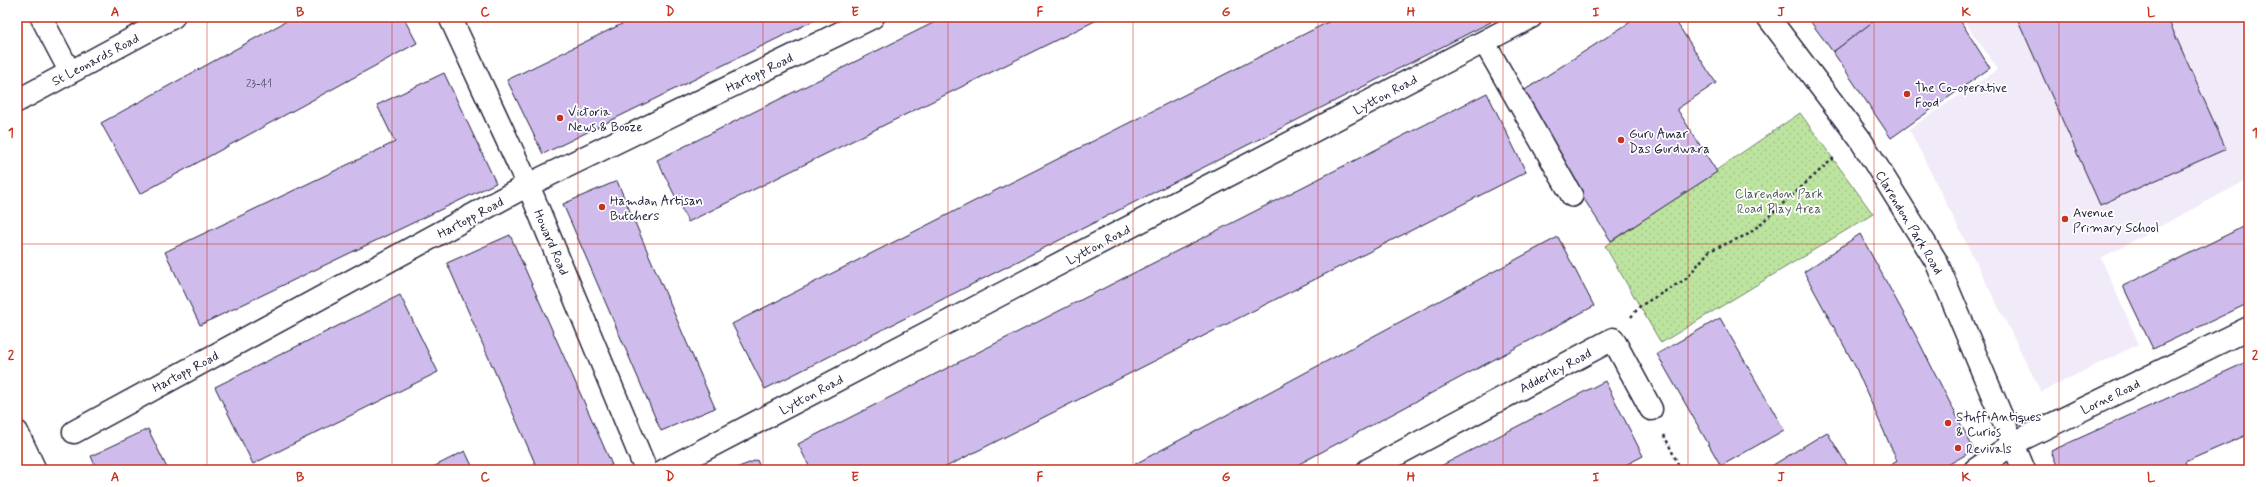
<svg xmlns="http://www.w3.org/2000/svg" width="2266" height="487" viewBox="0 0 2266 487" font-family="Mynerve,sans-serif">
<style>
.built{fill:#f1ebf9}
.park{fill:url(#park-dots);stroke:#70836d}
.building{fill:#cfbcec;stroke:#22223b}
.lines{fill:none;stroke-linecap:round;stroke-linejoin:round}
.service-casing{stroke:#22223b;stroke-width:24}
.minor-casing{stroke:#22223b;stroke-width:25}
.tertiary-casing{stroke:#22223b;stroke-width:25}
.secondary-casing{stroke:#22223b;stroke-width:25}
.path{stroke:#22223b;stroke-width:2.5;stroke-dasharray:3 3;stroke-linecap:butt}
.service{stroke:#fff;stroke-width:21}
.minor{stroke:#fff;stroke-width:22}
.tertiary{stroke:#fff;stroke-width:22}
.secondary{stroke:#fff;stroke-width:22}
.grid{fill:none;stroke:#c8321e;stroke-width:1;stroke-opacity:0.55}
.poi-dot{fill:#c8321e;stroke:#fff;stroke-width:1.5}
.labels{text-anchor:middle;stroke-width:3.5;stroke-linejoin:round;paint-order:stroke}
.number-label{font-size:11px;fill:#4d4867}
.street-label{font-size:13px;fill:#22223b;stroke:#fff}
.poi-label{font-size:13px;fill:#22223b;stroke:#fff;text-anchor:start}
.park-label{font-size:13px;fill:#505c59;stroke:#fff}
.neatline{fill:none;stroke:#c8321e;stroke-width:1.5}
.grid-label{font-size:13px;text-anchor:middle;font-weight:bold;fill:#c8321e}
</style>
<defs>
<pattern id="park-dots" width="8" height="8" patternUnits="userSpaceOnUse"><rect width="8" height="8" fill="#bde49f"/><path d="M2 2h.1M6 6h.1" fill="none" stroke="#a2c38a" stroke-width="1.8" stroke-linecap="round"/></pattern>
</defs>
<rect width="100%" height="100%" fill="#fff"/>
<filter id="ink" filterUnits="userSpaceOnUse"><feTurbulence type="fractalNoise" baseFrequency=".025" numOctaves="2"/><feDisplacementMap in="SourceGraphic" scale="8" xChannelSelector="R" yChannelSelector="G"/><feConvolveMatrix kernelMatrix="1 2 1 2 8 2 1 2 1" color-interpolation-filters="sRGB"/></filter>
<g filter="url(#ink)">
<polygon class="built" points="1961,17 2249,17 2249,179 2101,258 2139,344 2041,392 1909,129 1998,69"/>
<polygon class="park" points="1800,113 1873,214 1661,343 1605,246"/>
<g class="building">
<polygon points="294,17 403,17 417,43 140,194 101,123"/>
<polygon points="636,17 821,17 543,154 507,80"/>
<polygon points="945,17 1103,17 688,222 657,160"/>
<polygon points="1338,17 1488,17 1491,22 765,389 732,324"/>
<polygon points="1638,17 1673,17 1716,83 1677,109 1717,172 1611,241 1517,95"/>
<polygon points="1807,17 1873,17 1876,20 1833,52"/>
<polygon points="1879,17 1958,17 1990,68 1891,138 1833,52"/>
<polygon points="2020,17 2167,17 2226,149 2100,205 2017,18"/>
<polygon points="444,73 496,183 200,325 165,252 395,142 377,105"/>
<polygon points="1487,93 1526,172 940,470 811,470 798,444"/>
<polygon points="617,181 715,408 661,431 563,204"/>
<polygon points="2249,224 2249,303 2153,349 2123,286"/>
<polygon points="1860,234 1916,336 1974,450 1939,470 1884,470 1897,461 1855,366 1804,272"/>
<polygon points="510,235 612,465 601,470 538,470 447,263"/>
<polygon points="1558,237 1594,306 1288,470 1124,470"/>
<polygon points="400,295 438,372 253,464 215,387"/>
<polygon points="1720,318 1784,430 1721,466 1657,354"/>
<polygon points="2249,361 2249,434 2185,462 2188,470 2059,470 2051,451"/>
<polygon points="1605,381 1643,456 1616,470 1433,470"/>
<polygon points="148,429 168,470 97,470 91,456"/>
<polygon points="1827,432 1850,470 1765,470"/>
<polygon points="465,451 474,470 427,470"/>
<polygon points="757,460 761,470 731,470"/>
</g>
<g class="lines">
<defs>
<g id="service">
<polyline points="41,17 70,72"/>
<polyline points="1484,42 1572,196"/>
</g>
<g id="minor">
<polyline points="450,17 528,185 646,470"/>
<polyline points="17,101 173,17"/>
<polyline points="74,432 528,185 873,17"/>
<polyline points="665,470 1531,17"/>
<polyline points="1368,470 1613,339 1651,409"/>
<polyline points="1975,470 2014,443 2249,328"/>
</g>
<polyline id="tertiary" points="1768,17 1860,139 1936,261 2024,470"/>
<polyline id="secondary" points="17,432 35,470"/>
</defs>
<use href="#service" class="service-casing"/>
<use href="#minor" class="minor-casing"/>
<use href="#tertiary" class="tertiary-casing"/>
<use href="#secondary" class="secondary-casing"/>
<g class="path">
<polyline points="1631,317 1640,306 1686,279 1709,251 1749,234 1835,157"/>
<polyline points="1664,435 1681,470"/>
</g>
<use href="#service" class="service"/>
<use href="#minor" class="minor"/>
<use href="#tertiary" class="tertiary"/>
<use href="#secondary" class="secondary"/>
</g>
</g>
<path class="grid" d="M207,17V470M392,17V470M578,17V470M763,17V470M948,17V470M1133,17V470M1318,17V470M1503,17V470M1688,17V470M1874,17V470M2059,17V470M17,244H2249"/>
<g class="poi-dot">
<circle cx="1907" cy="94" r="4"/>
<circle cx="560" cy="118" r="4"/>
<circle cx="1621" cy="140" r="4"/>
<circle cx="602" cy="207" r="4"/>
<circle cx="2065" cy="219" r="4"/>
<circle cx="1948" cy="423" r="4"/>
<circle cx="1958" cy="448" r="4"/>
</g>
<g class="labels">
<g class="number-label">
<text x="259" y="87">23-41</text>
</g>
<g class="street-label">
<text transform="translate(95 59) rotate(-28)" y="5">St Leonards Road</text>
<text transform="translate(759 72) rotate(-26)" y="5">Hartopp Road</text>
<text transform="translate(1385 94) rotate(-28)" y="5">Lytton Road</text>
<text transform="translate(470 217) rotate(-28)" y="5">Hartopp Road</text>
<text transform="translate(1910 222) rotate(59)" y="5">Clarendon Park Road</text>
<text transform="translate(552 242) rotate(67)" y="5">Howard Road</text>
<text transform="translate(1098 244) rotate(-28)" y="5">Lytton Road</text>
<text transform="translate(1555 370) rotate(-28)" y="5">Adderley Road</text>
<text transform="translate(185 371) rotate(-28)" y="5">Hartopp Road</text>
<text transform="translate(811 394) rotate(-28)" y="5">Lytton Road</text>
<text transform="translate(2110 396) rotate(-26)" y="5">Lorne Road</text>
</g>
<g class="poi-label">
<text x="1915" y="92">The Co-operative<tspan x="1915" dy="15">Food</tspan></text>
<text x="568" y="116">Victoria<tspan x="568" dy="15">News &amp; Booze</tspan></text>
<text x="1629" y="138">Guru Amar<tspan x="1629" dy="15">Das Gurdwara</tspan></text>
<text x="610" y="205">Hamdan Artisan<tspan x="610" dy="15">Butchers</tspan></text>
<text x="2073" y="217">Avenue<tspan x="2073" dy="15">Primary School</tspan></text>
<text x="1956" y="421">Stuff Antiques<tspan x="1956" dy="15">&amp; Curios</tspan></text>
<text x="1966" y="453">Revivals</text>
</g>
<g class="park-label">
<text x="1779" y="198">Clarendon Park<tspan x="1779" dy="15">Road Play Area</tspan></text>
</g>
</g>
<rect width="2266" height="487" fill="none" stroke="#fff" stroke-width="44"/>
<rect x="22" y="22" width="2222" height="443" class="neatline"/>
<g class="grid-label">
<text x="115" y="16">A</text>
<text x="300" y="16">B</text>
<text x="485" y="16">C</text>
<text x="670" y="16">D</text>
<text x="855" y="16">E</text>
<text x="1040" y="16">F</text>
<text x="1226" y="16">G</text>
<text x="1411" y="16">H</text>
<text x="1596" y="16">I</text>
<text x="1781" y="16">J</text>
<text x="1966" y="16">K</text>
<text x="2151" y="16">L</text>
<text x="11" y="137">1</text>
<text x="2255" y="137">1</text>
<text x="11" y="359">2</text>
<text x="2255" y="359">2</text>
<text x="115" y="481">A</text>
<text x="300" y="481">B</text>
<text x="485" y="481">C</text>
<text x="670" y="481">D</text>
<text x="855" y="481">E</text>
<text x="1040" y="481">F</text>
<text x="1226" y="481">G</text>
<text x="1411" y="481">H</text>
<text x="1596" y="481">I</text>
<text x="1781" y="481">J</text>
<text x="1966" y="481">K</text>
<text x="2151" y="481">L</text>
</g>
</svg>
